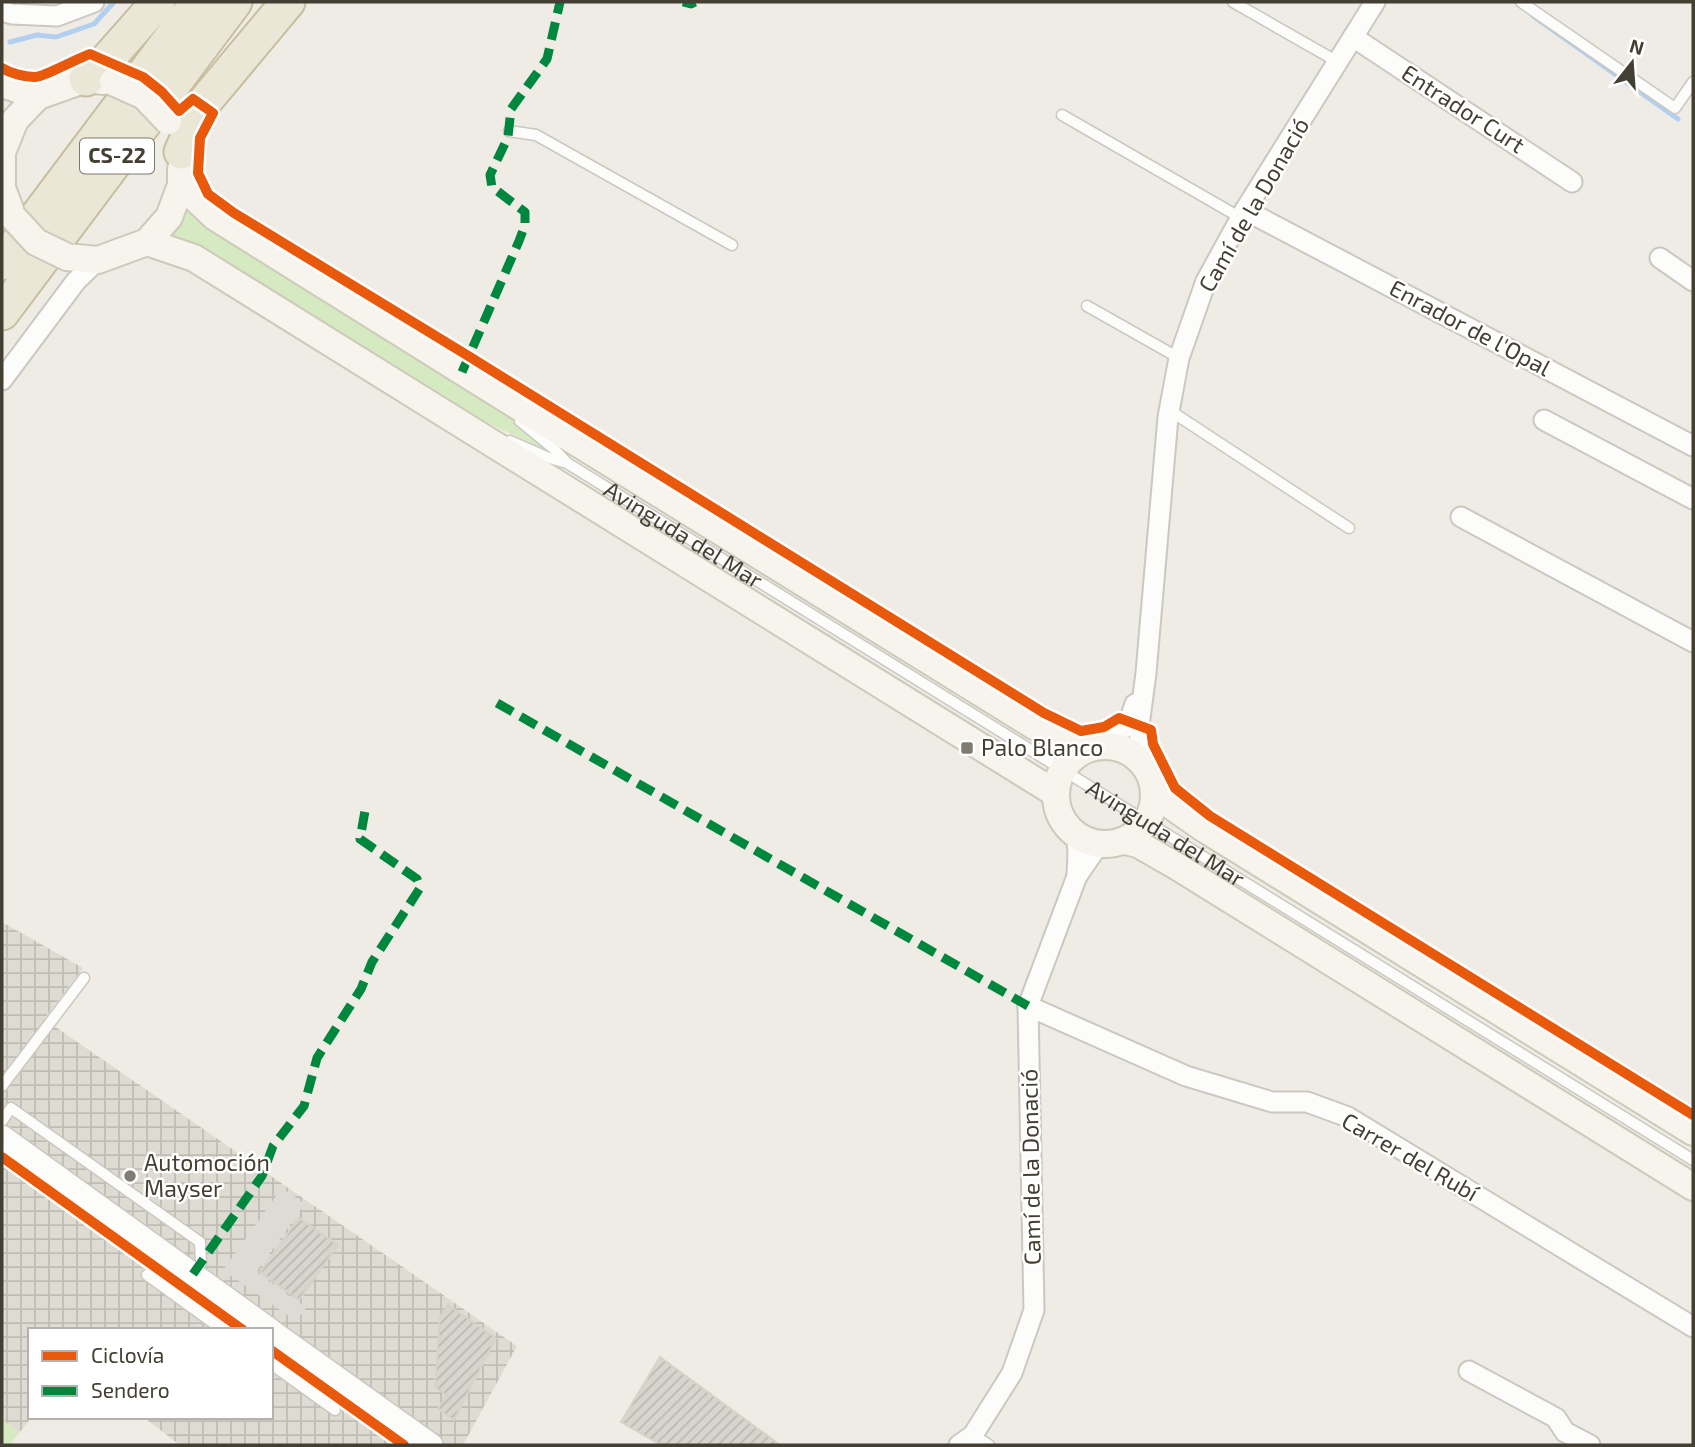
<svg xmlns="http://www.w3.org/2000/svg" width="1695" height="1447" viewBox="0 0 1695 1447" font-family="'Exo 2',sans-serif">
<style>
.industrial{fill:url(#industrial-grid)}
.green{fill:#d6eac2}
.parking{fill:#dddbd5}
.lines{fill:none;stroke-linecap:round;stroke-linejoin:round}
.stream{stroke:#b2cff0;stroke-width:5}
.building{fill:url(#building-hatch);stroke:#d6d3cb;stroke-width:2}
.service-casing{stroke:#cac8c1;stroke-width:13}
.minor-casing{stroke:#cac8c1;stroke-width:23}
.tertiary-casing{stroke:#cac8c1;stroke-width:26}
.secondary-casing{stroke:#cdcabb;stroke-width:30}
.motorway-casing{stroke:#c8be9f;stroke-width:37}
.service{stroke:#fcfcfb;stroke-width:10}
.minor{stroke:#fcfcfb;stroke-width:19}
.tertiary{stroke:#fcfcfb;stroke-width:23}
.secondary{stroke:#f6f4ec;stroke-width:26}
.motorway{stroke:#ebe7d7;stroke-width:33}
.secondary-bridge-casing{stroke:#cdcabb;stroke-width:30;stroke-linecap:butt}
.secondary-bridge{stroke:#f6f4ec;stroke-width:26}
.quiet{stroke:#00873e;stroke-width:9;stroke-dasharray:18 9;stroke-linecap:butt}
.cycleway-casing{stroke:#fff;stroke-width:15}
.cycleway{stroke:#e8590c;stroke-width:10}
.poi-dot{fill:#7f7c71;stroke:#fff;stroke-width:2.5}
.labels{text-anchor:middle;stroke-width:5;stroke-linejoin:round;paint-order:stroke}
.shield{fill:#fff;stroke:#7b7970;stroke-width:2}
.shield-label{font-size:21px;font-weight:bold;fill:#433f32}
.street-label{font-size:23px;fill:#433f32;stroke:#fff}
.poi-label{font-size:23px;fill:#433f32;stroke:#fff;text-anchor:start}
</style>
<defs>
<pattern id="industrial-grid" width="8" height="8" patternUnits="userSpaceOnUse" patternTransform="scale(1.75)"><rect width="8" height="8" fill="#dedbd3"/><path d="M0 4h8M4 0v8" fill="none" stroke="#c0bdb6"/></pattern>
<pattern id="building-hatch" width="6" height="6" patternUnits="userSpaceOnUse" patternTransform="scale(1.75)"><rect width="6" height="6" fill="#d7d5cd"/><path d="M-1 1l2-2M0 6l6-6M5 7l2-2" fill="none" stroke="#bab8b0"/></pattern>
</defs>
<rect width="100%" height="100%" fill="#eeece5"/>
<polygon class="industrial" points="2,922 83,968 44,1019 517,1346 463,1445 180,1445 143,1417 271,1417 271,1330 30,1330 30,1417 32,1417 19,1433 2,1419"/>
<g class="green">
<polygon points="188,207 491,402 551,452 466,413 171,237"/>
<polygon points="2,1419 19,1433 9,1445 2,1445"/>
</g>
<polygon class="parking" points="282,1188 305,1204 256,1272 306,1308 296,1321 223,1270"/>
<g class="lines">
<g class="stream">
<polyline points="1533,16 1678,119"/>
<polyline points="10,42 37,35 56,37 94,24 114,2"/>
</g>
</g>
<g class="building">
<polygon points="299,1218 338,1245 299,1300 260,1272"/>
<polygon points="448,1305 496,1338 454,1420 438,1409 446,1395 435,1387 440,1317"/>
<polygon points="660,1357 780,1445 661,1445 621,1422"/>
</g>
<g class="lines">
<defs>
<g id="service">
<polyline points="1233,2 1338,62"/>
<polyline points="1521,2 1675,108 1693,82"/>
<polyline points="1062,115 1241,218"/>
<polyline points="509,131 536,135 732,245"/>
<polyline points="1087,306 1179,358"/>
<polyline points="1169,410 1349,528"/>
<polyline points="520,421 554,449 566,462"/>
<path id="s1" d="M510,441L549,458L567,463L1693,1160"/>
<polyline points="2,1086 84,978"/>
<polyline points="2,1121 11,1108 200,1242 201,1263"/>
<polyline points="147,1275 223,1330"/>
<polyline points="271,1364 335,1410"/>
<polyline points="973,1435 989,1445"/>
</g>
<g id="minor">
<polyline points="2,11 12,14 57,16 94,2"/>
<polyline points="1353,37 1572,182"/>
<polyline points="1245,210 1693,446"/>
<polyline points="1660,258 1693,281"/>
<polyline points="2,380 76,281 98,260"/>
<polyline points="1544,420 1693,499"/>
<polyline points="1461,517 1693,642"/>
<polyline points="1108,745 1129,722 1135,704"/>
<polyline points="1141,760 1139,726 1146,673 1168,417 1179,358 1206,281 1245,210 1375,2"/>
<polyline points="1076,835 1078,851 1077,876"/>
<polyline points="1028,1006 1186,1076 1272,1102 1307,1102 1348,1117 1693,1327"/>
<polyline points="1469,1371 1556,1418 1565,1432 1590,1445"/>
<polyline points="959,1445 973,1435 1012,1373 1034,1310 1028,1006 1077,876 1099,844"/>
</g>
<g id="tertiary">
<polyline points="2,1137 270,1330"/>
<polyline points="271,1331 431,1445"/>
</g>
<g id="secondary">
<polyline points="2,84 38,96"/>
<polyline points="181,185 215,217 492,390 1036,727 1087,748"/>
<polyline points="13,217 2,188 2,152 15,120 38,96 86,79 104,81"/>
<polyline points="147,242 194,258 1055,793"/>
<polyline points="67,257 98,260 147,242 169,217 181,185 181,169"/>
<circle cx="1105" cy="795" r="49"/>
<polyline points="1154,787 1173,807 1203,828 1693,1132"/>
<polyline points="1125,841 1138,844 1178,867 1693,1187"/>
</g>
<g id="motorway">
<polyline points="86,79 106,61 158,2"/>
<polyline points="181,152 202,105 288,2"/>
<polyline points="2,263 198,2"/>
<polyline points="2,313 235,2"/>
</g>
</defs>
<use href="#service" class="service-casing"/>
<use href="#minor" class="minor-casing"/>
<use href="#tertiary" class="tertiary-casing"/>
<use href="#secondary" class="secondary-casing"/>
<use href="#motorway" class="motorway-casing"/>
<use href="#service" class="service"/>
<use href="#minor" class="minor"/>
<use href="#tertiary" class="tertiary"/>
<use href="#secondary" class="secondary"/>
<use href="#motorway" class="motorway"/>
<defs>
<g id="secondary-bridge">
<polyline points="113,82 144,96 168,121"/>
<polyline points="13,217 36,242 67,257"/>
</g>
</defs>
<use href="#secondary-bridge" class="secondary-bridge-casing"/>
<use href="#secondary-bridge" class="secondary-bridge"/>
<g class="quiet">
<polyline points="683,2 691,4 695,2"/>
<polyline points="462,372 519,241 525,225 525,212 492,187 490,175 508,137 511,109 547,59 560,2"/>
<polyline points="497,703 1028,1006"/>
<polyline points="193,1274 262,1176 273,1146 304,1106 317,1058 361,989 372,962 420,888 417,879 360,839 365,811"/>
</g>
<defs>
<g id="cycleway">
<path d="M2,68C10,73 24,77 34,77C42,78 78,58 90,54L143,77L162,92L179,111L193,99L213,113L200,138L198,173L208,194L234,213L470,357L1044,713L1081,731L1104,727L1119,718L1151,730L1153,744L1175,788L1210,816L1693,1115"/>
<polyline points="2,1157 243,1330"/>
<polyline points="271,1350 404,1445"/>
</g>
</defs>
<use href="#cycleway" class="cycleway-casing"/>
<use href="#cycleway" class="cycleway"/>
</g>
<g class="poi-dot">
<rect x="960" y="741" width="14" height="14" rx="3.5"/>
<circle cx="130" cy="1176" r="7"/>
</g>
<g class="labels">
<rect class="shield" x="80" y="138.5" width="74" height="35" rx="5"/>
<g class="shield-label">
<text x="117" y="163">CS-22</text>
</g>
<g class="street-label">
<text transform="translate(1463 109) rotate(33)" y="8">Entrador Curt</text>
<text transform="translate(1254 205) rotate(-60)" y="8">Camí de la Donació</text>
<text transform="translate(1470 328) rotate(28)" y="8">Enrador de l'Opal</text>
<text dy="8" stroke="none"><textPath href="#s1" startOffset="198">Avinguda del Mar</textPath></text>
<text dy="8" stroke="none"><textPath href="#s1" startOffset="765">Avinguda del Mar</textPath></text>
<text transform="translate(1410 1157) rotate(30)" y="8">Carrer del Rubí</text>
<text transform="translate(1031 1167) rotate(-91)" y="8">Camí de la Donació</text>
</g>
<g class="poi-label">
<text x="981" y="756">Palo Blanco</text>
<text x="144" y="1171">Automoción<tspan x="144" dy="26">Mayser</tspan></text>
</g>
</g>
<rect width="1695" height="1447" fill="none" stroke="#433f32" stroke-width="7"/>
<rect x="28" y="1328" width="245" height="91" fill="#ffffff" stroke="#b4b2ad" stroke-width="2"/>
<rect x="42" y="1351" width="35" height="10" fill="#e8590c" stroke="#b4b2ad" stroke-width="2"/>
<text x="91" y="1363" font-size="21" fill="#433f32">Ciclovía</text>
<rect x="42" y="1386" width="35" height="10" fill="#00873e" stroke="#b4b2ad" stroke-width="2"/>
<text x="91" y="1398" font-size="21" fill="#433f32">Sendero</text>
<g transform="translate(1632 63) rotate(17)" stroke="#ffffff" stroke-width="5" paint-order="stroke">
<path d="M0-5L12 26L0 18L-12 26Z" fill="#433f32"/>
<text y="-10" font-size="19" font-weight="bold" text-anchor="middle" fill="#433f32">N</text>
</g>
</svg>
